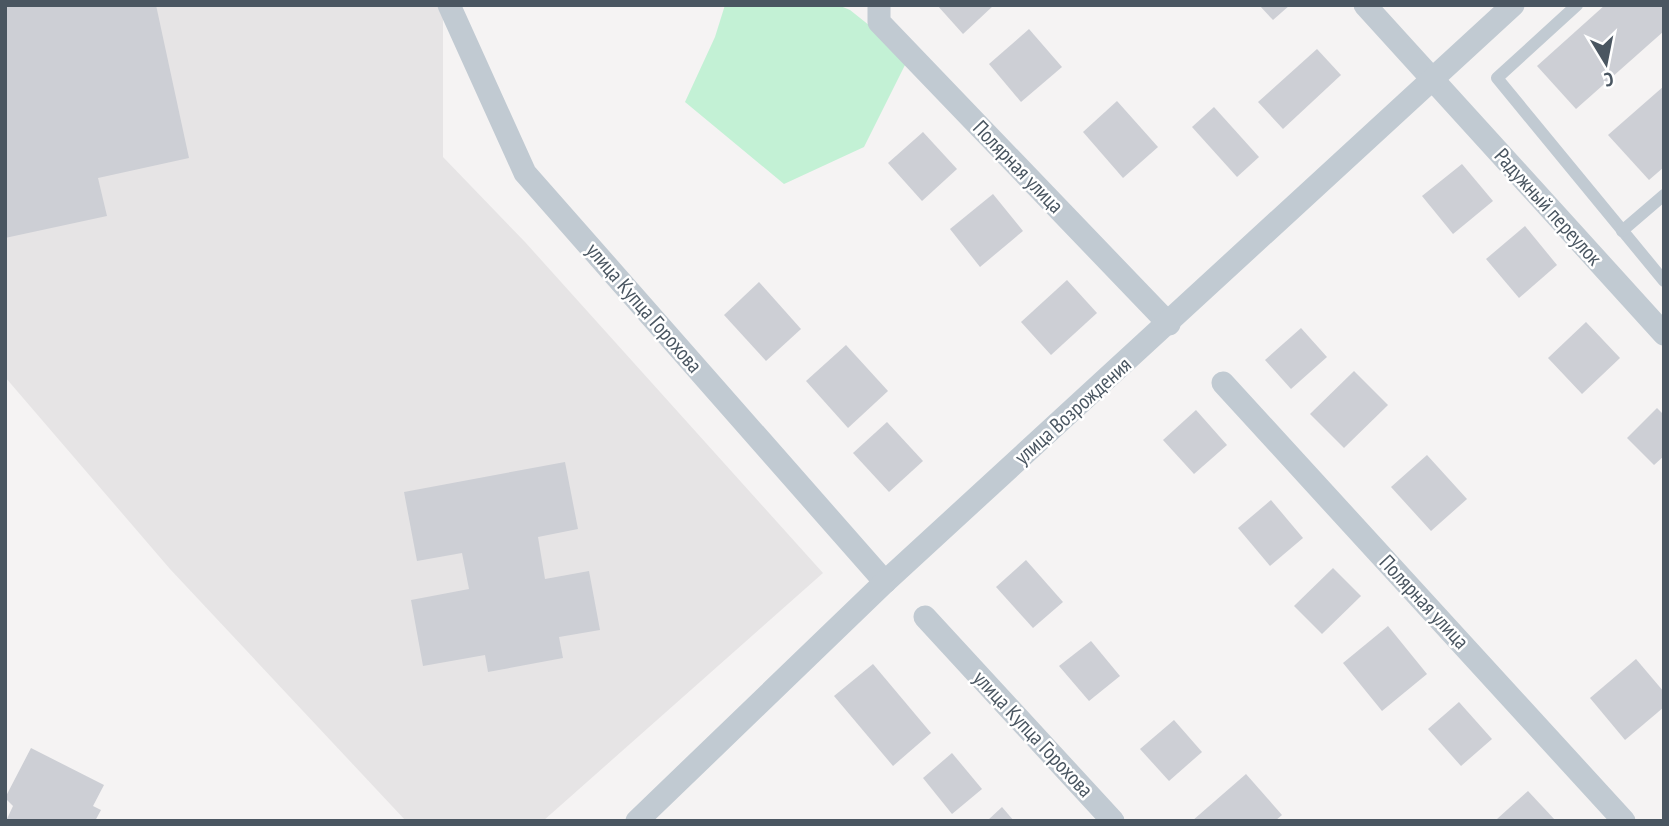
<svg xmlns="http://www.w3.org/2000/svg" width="1669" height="826" viewBox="0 0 1669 826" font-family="'PT Sans Narrow',sans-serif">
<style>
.education{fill:#e6e4e5}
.green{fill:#c3f1d5}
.building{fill:#cdcfd5}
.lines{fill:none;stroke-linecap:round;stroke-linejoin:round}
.lane{stroke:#c1cad2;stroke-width:12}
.street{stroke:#c1cad2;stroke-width:23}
.labels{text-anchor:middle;stroke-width:5;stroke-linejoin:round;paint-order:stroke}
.street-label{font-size:21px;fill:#4a5661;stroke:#fff}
</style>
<rect width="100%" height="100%" fill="#f5f3f3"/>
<polygon class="education" points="5,5 443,5 443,157 525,242 823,573 543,821 406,821 170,569 5,377"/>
<polygon class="green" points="725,5 838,5 850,10 909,57 864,147 784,184 685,102 715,37"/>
<g class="building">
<polygon points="5,5 156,5 189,158 98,178 107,216 5,238"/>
<polygon points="937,5 994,5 963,34"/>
<polygon points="1259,5 1290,5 1273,20"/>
<polygon points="1605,5 1664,5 1664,31 1576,109 1537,66"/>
<polygon points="1029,29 1062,67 1021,102 989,64"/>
<polygon points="1317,49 1341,75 1283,129 1258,102"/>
<polygon points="1664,86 1664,167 1649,180 1608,135"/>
<polygon points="1117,101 1158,147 1123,178 1083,132"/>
<polygon points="1214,107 1259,157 1237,177 1192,127"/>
<polygon points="923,132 957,169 922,201 888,163"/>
<polygon points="1462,164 1493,201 1453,234 1422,196"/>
<polygon points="993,194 1023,231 980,267 950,229"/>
<polygon points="1525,226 1557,265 1519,298 1486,259"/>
<polygon points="1067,280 1097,313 1051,355 1021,322"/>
<polygon points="759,282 801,329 766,361 724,315"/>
<polygon points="1586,322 1620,358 1582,394 1548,358"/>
<polygon points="1301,328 1327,357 1291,389 1265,360"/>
<polygon points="846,345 888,391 848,428 806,381"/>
<polygon points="1354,371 1388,405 1344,448 1310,414"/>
<polygon points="1657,408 1664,415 1664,456 1654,465 1627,438"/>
<polygon points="1196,410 1227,445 1194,474 1163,440"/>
<polygon points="887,422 923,461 889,492 853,453"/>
<polygon points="1427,455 1467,499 1431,531 1391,487"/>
<polygon points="565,462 578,529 538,537 545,579 589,571 600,630 559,637 563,658 488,672 485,655 423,666 411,600 469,589 462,553 417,561 404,492"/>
<polygon points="1271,500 1303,538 1270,566 1238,528"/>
<polygon points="1026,560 1063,602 1033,628 996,587"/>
<polygon points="1333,568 1361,596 1322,634 1294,606"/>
<polygon points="1388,626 1427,674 1382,711 1343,663"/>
<polygon points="1091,641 1120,676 1089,701 1059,666"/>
<polygon points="1636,659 1664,692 1664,707 1625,740 1590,698"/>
<polygon points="873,664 931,733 893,766 834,696"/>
<polygon points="1459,702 1492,739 1461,766 1428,729"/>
<polygon points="1174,720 1202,752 1169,781 1140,749"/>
<polygon points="31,748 104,785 93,806 101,810 95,821 6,821 13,806 5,798"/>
<polygon points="952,753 982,789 952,814 923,778"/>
<polygon points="1246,774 1282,815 1275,821 1192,821"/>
<polygon points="1528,791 1556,821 1499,821 1497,819"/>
<polygon points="1002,807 1014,821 987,821"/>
</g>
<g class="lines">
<g class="lane">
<polyline points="1577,5 1497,78 1664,281"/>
<polyline points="1622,231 1664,195"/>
</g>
<g class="street">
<polyline points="449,5 525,173 885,582"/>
<polyline points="879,5 879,22 1169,324"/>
<polyline points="1365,5 1664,334"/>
<polyline points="1223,383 1624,821"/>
<polyline points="925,617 1113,821"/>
<polyline points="637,821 885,582 1513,5"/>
</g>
</g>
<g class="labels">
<g class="street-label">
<text transform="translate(1018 167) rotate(46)" y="7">Полярная улица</text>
<text transform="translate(1548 207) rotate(48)" y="7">Радужный переулок</text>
<text transform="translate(644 308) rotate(49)" y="7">улица Купца Горохова</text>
<text transform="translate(1073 411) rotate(-42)" y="7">улица Возрождения</text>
<text transform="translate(1424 602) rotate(47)" y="7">Полярная улица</text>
<text transform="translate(1033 734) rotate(47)" y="7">улица Купца Горохова</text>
</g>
</g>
<rect width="1669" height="826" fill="none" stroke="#4a5661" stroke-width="14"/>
<g transform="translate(1606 63) rotate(170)" stroke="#ffffff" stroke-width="5" paint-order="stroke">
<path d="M0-5L12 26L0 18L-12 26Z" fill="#4a5661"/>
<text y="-10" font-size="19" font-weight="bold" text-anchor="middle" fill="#4a5661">С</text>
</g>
</svg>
